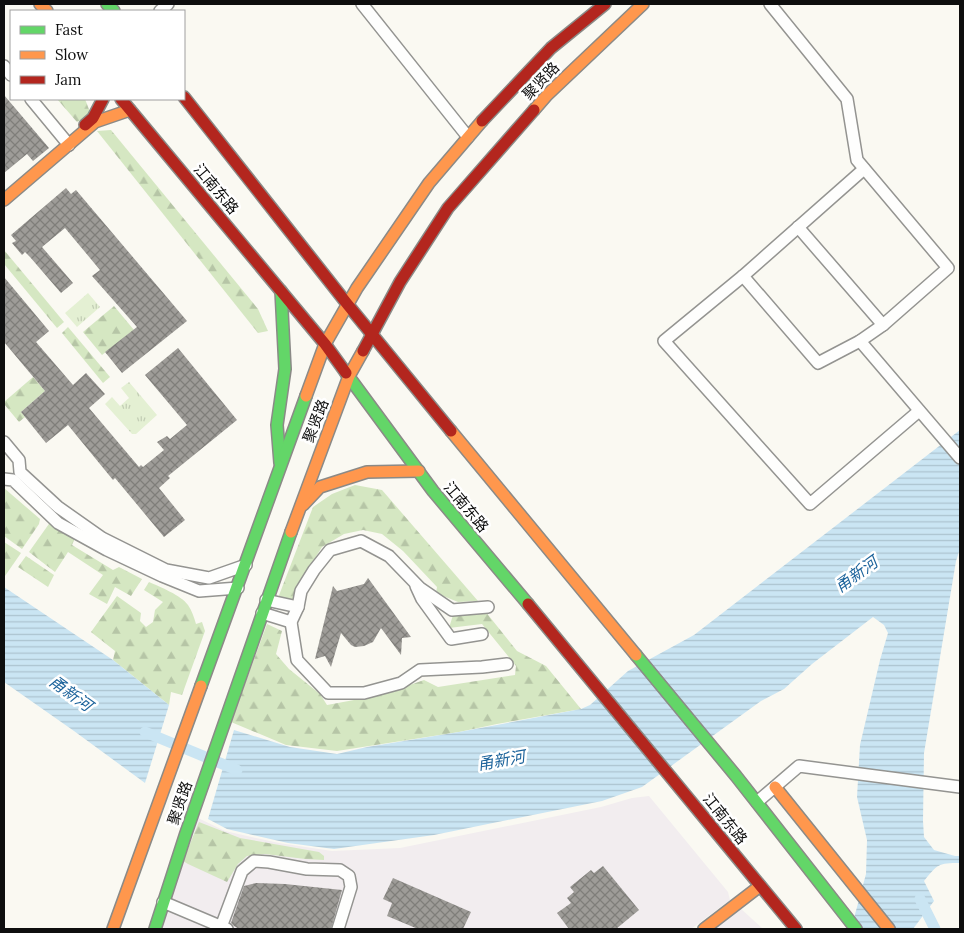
<svg xmlns="http://www.w3.org/2000/svg" width="964" height="933" viewBox="0 0 964 933" font-family="Lora,'Noto Sans SC',serif">
<style>
.industrial{fill:#f2edef}
.grass{fill:url(#grass-tufts)}
.forest{fill:url(#forest-firs)}
.water{fill:url(#water-rules)}
.lines{fill:none;stroke-linecap:round;stroke-linejoin:round}
.canal{stroke:#cae5f3;stroke-width:11}
.building{fill:url(#building-cross-hatch)}
.street-casing{stroke:#949491;stroke-width:14}
.fast-casing{stroke:#8b8a87;stroke-width:14}
.slow-casing{stroke:#8b8a87;stroke-width:14}
.jam-casing{stroke:#8b8a87;stroke-width:14}
.street{stroke:#fefefd;stroke-width:11}
.fast{stroke:#63d668;stroke-width:11}
.slow{stroke:#ff974d;stroke-width:11}
.jam{stroke:#b3261e;stroke-width:11}
.labels{text-anchor:middle;stroke-width:5;stroke-linejoin:round;paint-order:stroke}
.street-label{font-size:15px;fill:#0e0e0e;stroke:#fff}
.water-label{font-size:16px;font-style:italic;fill:#1c639b;stroke:#fff}
</style>
<defs>
<pattern id="grass-tufts" width="24" height="20" patternUnits="userSpaceOnUse" patternTransform="scale(1.25)"><rect width="24" height="20" fill="#e4f0d3"/><path d="M3 7l-1-3M5 7V3M7 7l1-3M15 17l-1-3M17 17v-4M19 17l1-3" fill="none" stroke="#c2cdb4"/></pattern>
<pattern id="forest-firs" width="22" height="20" patternUnits="userSpaceOnUse" patternTransform="scale(1.25)"><rect width="22" height="20" fill="#d5e7c2"/><path d="M5 1l3.5 6h-7zM16 11l3.5 6h-7z" fill="#b6c5a6"/></pattern>
<pattern id="water-rules" width="6" height="5" patternUnits="userSpaceOnUse" patternTransform="scale(1.25)"><rect width="6" height="5" fill="#cae5f3"/><path d="M0 2.5h6" fill="none" stroke="#acc3cf"/></pattern>
<pattern id="building-cross-hatch" width="8" height="8" patternUnits="userSpaceOnUse" patternTransform="scale(1.25)"><rect width="8" height="8" fill="#9e9c98"/><path d="M0 0l8 8M0 8l8-8" fill="none" stroke="#7f7e7a"/></pattern>
</defs>
<rect width="100%" height="100%" fill="#faf9f2"/>
<g class="industrial">
<polygon points="649,796 728,892 730,900 691,929 161,929 196,817 225,831 279,843 332,851 400,848 601,807 632,798"/>
<polygon points="740,908 763,929 712,929"/>
</g>
<g class="grass">
<polygon points="88,293 100,307 77,327 65,313"/>
<polygon points="129,382 157,415 136,434 132,434 105,404 112,397 120,406 129,398 121,388"/>
</g>
<g class="forest">
<polygon points="57,99 85,99 90,112 85,118 77,122"/>
<polygon points="111,130 258,309 268,331 258,333 97,131"/>
<polygon points="4,250 64,322 57,328 4,264"/>
<polygon points="114,306 134,330 102,355 83,332"/>
<polygon points="68,327 110,377 103,383 62,333"/>
<polygon points="33,377 45,391 21,412 25,417 19,422 4,404 4,402"/>
<polygon points="355,485 382,490 478,601 458,602 436,593 437,587 403,551 382,534 363,530 344,534 322,547 307,571 294,606 278,598 313,507 332,494"/>
<polygon points="4,488 40,519 39,524 22,549 4,536"/>
<polygon points="51,521 75,538 72,545 113,570 119,567 142,579 131,596 115,587 107,604 89,594 103,575 68,552 55,572 29,552"/>
<polygon points="4,542 21,553 5,576 4,575"/>
<polygon points="26,556 54,575 48,587 18,567"/>
<path d="M149,582C160,587 181,595 188,605C192,611 194,617 196,624L202,622L205,631L182,695L171,692L169,705L113,660L115,651L91,632L117,596L141,613L140,621L146,627L153,622L155,610L163,602L144,590Z"/>
<polygon points="485,611 517,651 546,666 581,709 497,724 459,732 337,751 286,745 231,722 267,624 282,631 276,654 289,669 320,694 327,705 381,695 424,680 438,687 515,675 516,666 482,624 449,628 453,615"/>
<polygon points="199,822 240,838 319,852 324,856 324,860 305,859 265,854 247,856 238,864 227,882 188,864 183,861"/>
</g>
<g class="water">
<path d="M960,430V550L959,552L956,561L924,753L923,821L924,837L934,850L955,856H960V863C938,863 938,864 924,881L934,901L913,929H851L866,874L867,840L857,797L860,745L880,660L888,633L884,625L873,617L812,664L784,689L761,701L642,787L602,801L434,835L334,849L288,843L227,829L208,819L234,730L290,747L337,754L367,747L459,732L581,709L590,705L628,671L694,635Z"/>
<polygon points="4,587 113,660 169,705 145,783 74,731 4,682"/>
</g>
<g class="lines">
<g class="canal">
<polyline points="145,732 237,770"/>
<polyline points="920,899 935,929"/>
</g>
</g>
<g class="building">
<polygon points="4,95 49,148 33,161 27,154 4,173"/>
<polygon points="66,188 71,194 76,190 187,321 122,373 105,352 137,327 92,276 100,270 65,228 42,247 73,283 61,293 30,257 25,252 22,255 12,243 16,241 11,235"/>
<polygon points="4,277 49,331 36,342 73,385 86,373 105,394 89,408 139,467 141,465 143,467 164,450 157,442 167,436 170,439 187,425 145,375 178,348 237,420 168,476 170,478 159,488 185,520 164,537 115,478 113,480 68,425 46,443 21,412 45,391 4,342"/>
<polygon points="368,578 411,637 402,638 401,655 381,628 373,642 364,646 355,647 351,645 341,633 331,667 325,656 315,659 333,586 337,591 364,584"/>
<polygon points="603,866 639,910 616,929 569,929 557,913 571,903 567,898 574,892 570,887 591,870 594,873"/>
<polygon points="393,878 471,912 463,929 418,929 387,916 392,903 383,899"/>
<polygon points="256,883 285,884 342,890 331,929 239,929 234,926 231,923 244,886"/>
</g>
<g class="lines">
<defs>
<g id="street">
<polyline points="362,4 468,137"/>
<polyline points="770,4 847,99 857,160 948,268 883,325 798,227"/>
<polyline points="160,11 168,4"/>
<polyline points="4,66 11,75"/>
<polyline points="31,99 69,145"/>
<polyline points="864,169 743,276 664,341 810,504 919,411"/>
<polyline points="743,276 818,363 860,341 883,325"/>
<polyline points="860,341 960,458"/>
<polyline points="4,442 19,460 20,472 58,507 102,538 166,570 209,578 246,565"/>
<polyline points="4,479 13,480 58,523 107,550 162,576 199,591 238,588"/>
<polyline points="416,586 422,599 451,639 482,634"/>
<polyline points="266,600 298,607"/>
<polyline points="488,607 452,610 420,588 389,556 361,541 330,550 314,570 301,591 298,607 291,622 297,660 328,693 364,693 401,683 420,670 482,667 507,664"/>
<polyline points="262,613 291,622"/>
<polyline points="757,802 799,766 960,787"/>
<polyline points="163,902 227,929"/>
<polyline points="221,927 242,871 254,861 269,862 307,869 340,870 349,876 351,887 338,929"/>
</g>
<g id="fast">
<polyline points="107,4 114,11"/>
<polyline points="346,373 433,491 528,604"/>
<polyline points="280,463 277,425 285,369 281,291"/>
<polyline points="636,655 736,776 856,929"/>
<polyline points="201,686 306,396"/>
<polyline points="155,929 186,833 291,532"/>
</g>
<g id="slow">
<polyline points="40,4 47,11"/>
<polyline points="534,110 547,95 643,4"/>
<polyline points="4,200 95,122 130,110"/>
<polyline points="306,396 325,344 357,288 429,183 482,121"/>
<polyline points="451,431 636,655"/>
<polyline points="303,505 320,487 367,472 419,471"/>
<polyline points="291,532 349,376 363,351"/>
<polyline points="775,787 889,929"/>
<polyline points="113,929 201,686"/>
<polyline points="704,929 760,886"/>
</g>
<g id="jam">
<polyline points="184,97 348,305 451,431"/>
<polyline points="121,99 325,344 346,373"/>
<polyline points="482,121 551,48 605,4"/>
<polyline points="85,125 93,118 103,99"/>
<polyline points="363,351 400,282 448,208 534,110"/>
<polyline points="528,604 796,929"/>
</g>
</defs>
<use href="#street" class="street-casing"/>
<use href="#fast" class="fast-casing"/>
<use href="#slow" class="slow-casing"/>
<use href="#jam" class="jam-casing"/>
<use href="#street" class="street"/>
<use href="#fast" class="fast"/>
<use href="#slow" class="slow"/>
<use href="#jam" class="jam"/>
</g>
<g class="labels">
<g class="street-label">
<text transform="translate(541 81) rotate(-46)" y="5">聚贤路</text>
<text transform="translate(216 189) rotate(50)" y="5">江南东路</text>
<text transform="translate(316 421) rotate(-69)" y="5">聚贤路</text>
<text transform="translate(466 507) rotate(50)" y="5">江南东路</text>
<text transform="translate(180 803) rotate(-71)" y="5">聚贤路</text>
<text transform="translate(725 819) rotate(51)" y="5">江南东路</text>
</g>
<g class="water-label">
<text transform="translate(856 574) rotate(-36)" y="6">甬新河</text>
<text transform="translate(71 693) rotate(36)" y="6">甬新河</text>
<text transform="translate(501 760) rotate(-10)" y="6">甬新河</text>
</g>
</g>
<rect width="964" height="933" fill="none" stroke="#0e0e0e" stroke-width="10"/>
<rect x="10" y="10" width="175" height="90" fill="#ffffff" stroke="#9f9f9f"/>
<rect x="20" y="26" width="25" height="8" fill="#63d668" stroke="#9f9f9f"/>
<text x="55" y="35" font-size="15" fill="#0e0e0e">Fast</text>
<rect x="20" y="51" width="25" height="8" fill="#ff974d" stroke="#9f9f9f"/>
<text x="55" y="60" font-size="15" fill="#0e0e0e">Slow</text>
<rect x="20" y="76" width="25" height="8" fill="#b3261e" stroke="#9f9f9f"/>
<text x="55" y="85" font-size="15" fill="#0e0e0e">Jam</text>
</svg>
